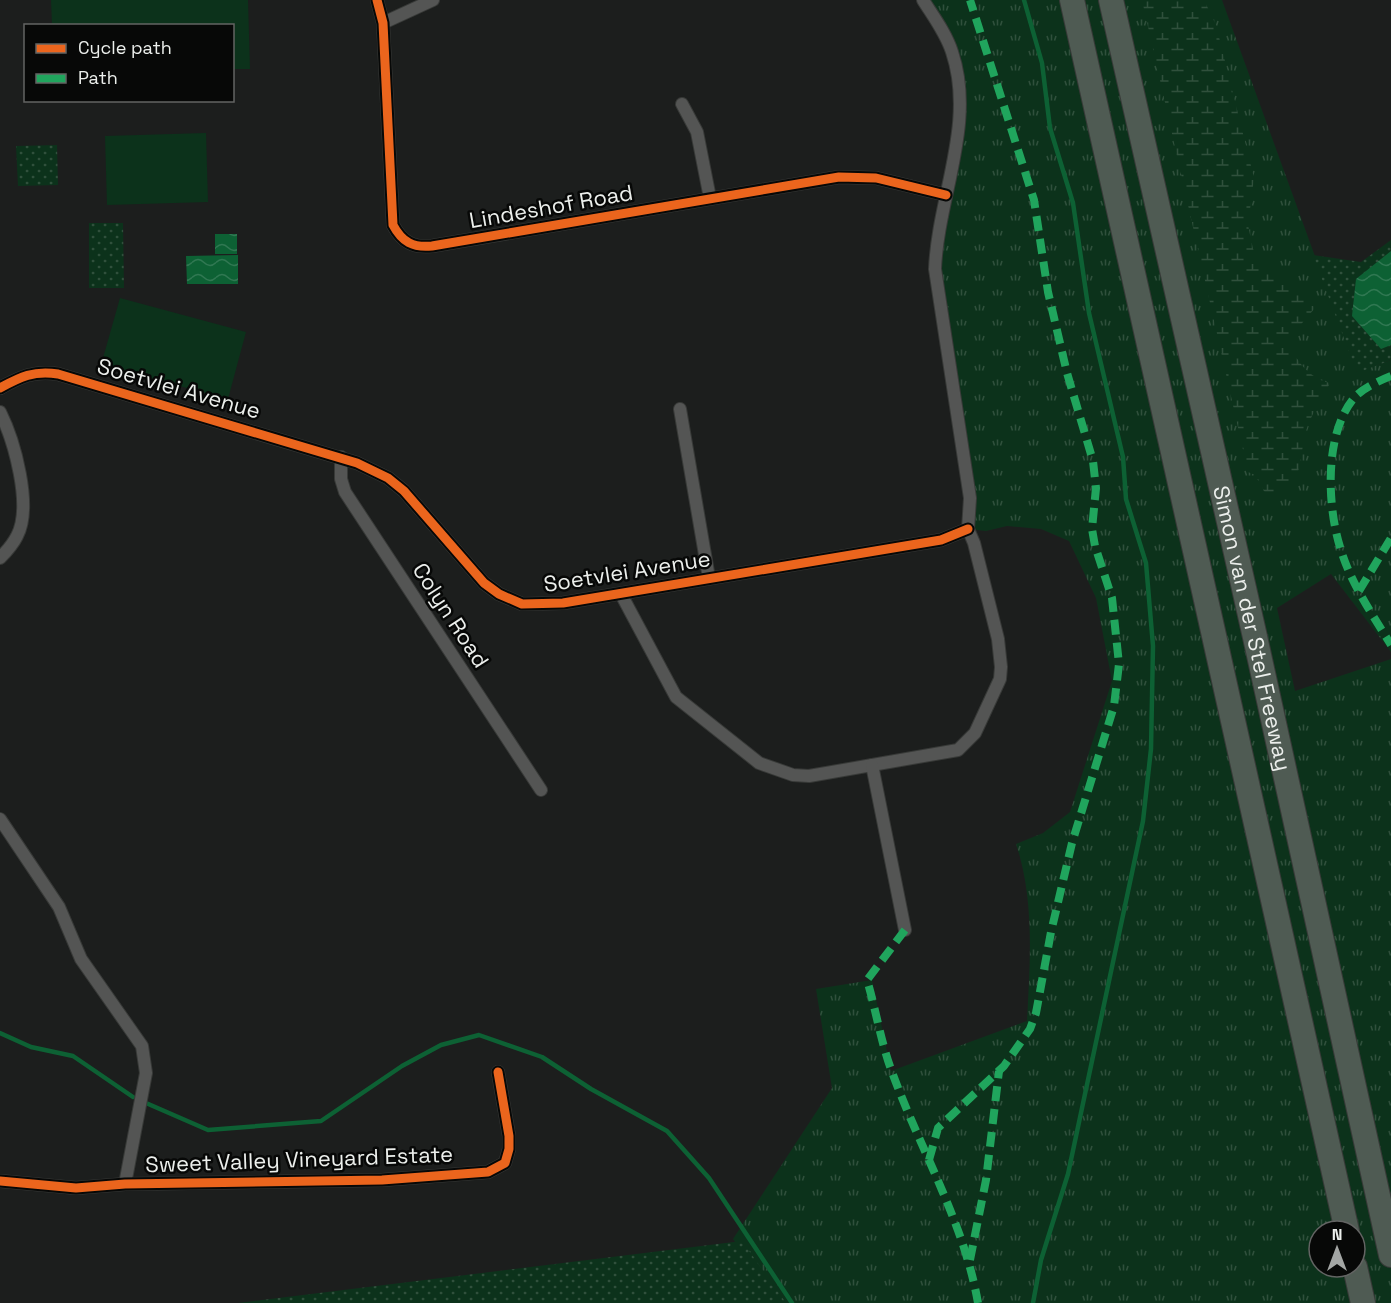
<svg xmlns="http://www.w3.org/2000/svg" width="1391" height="1303" viewBox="0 0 1391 1303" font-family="'Space Grotesk',sans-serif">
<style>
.grass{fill:url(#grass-tufts);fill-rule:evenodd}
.wetland{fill:url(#wetland-marsh)}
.park{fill:url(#park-dots)}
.pitch{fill:#0c321b}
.water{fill:url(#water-waves)}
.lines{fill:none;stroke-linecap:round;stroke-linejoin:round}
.stream{stroke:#0d6134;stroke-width:4.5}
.minor-casing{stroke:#383a38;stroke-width:14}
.motorway-casing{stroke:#383a38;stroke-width:26}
.minor{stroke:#545554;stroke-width:12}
.motorway{stroke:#4f5b53;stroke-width:24}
.quiet{stroke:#20a55d;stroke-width:8;stroke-dasharray:15 8;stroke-linecap:butt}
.cycleway-casing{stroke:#070807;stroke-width:13}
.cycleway{stroke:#eb651d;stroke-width:9}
.labels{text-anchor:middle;stroke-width:5;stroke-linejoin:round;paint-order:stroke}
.street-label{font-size:22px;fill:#ecefec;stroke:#070807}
</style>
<defs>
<pattern id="grass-tufts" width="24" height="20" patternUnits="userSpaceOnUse" patternTransform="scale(1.5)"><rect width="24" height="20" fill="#0c321b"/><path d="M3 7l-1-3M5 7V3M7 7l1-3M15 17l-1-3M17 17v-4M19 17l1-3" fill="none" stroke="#30503c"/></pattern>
<pattern id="wetland-marsh" width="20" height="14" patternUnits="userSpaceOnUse" patternTransform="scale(1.5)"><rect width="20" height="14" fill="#0c321b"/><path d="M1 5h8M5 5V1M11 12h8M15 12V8" fill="none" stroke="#30503c"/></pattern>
<pattern id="park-dots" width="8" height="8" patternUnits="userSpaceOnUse" patternTransform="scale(1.5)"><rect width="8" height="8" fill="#0c321b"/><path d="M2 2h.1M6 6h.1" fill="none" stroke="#30503c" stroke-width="1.8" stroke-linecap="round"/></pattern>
<pattern id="water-waves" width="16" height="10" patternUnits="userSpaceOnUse" patternTransform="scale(1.5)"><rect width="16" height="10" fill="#0d6134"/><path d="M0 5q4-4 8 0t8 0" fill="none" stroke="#307852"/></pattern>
</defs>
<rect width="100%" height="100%" fill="#1c1e1d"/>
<path class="grass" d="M923,0H1222L1357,372L1391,360V652L1331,574L1277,608L1295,691L1391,659V1303H780L733,1239L832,1088L816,989L872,980L891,1071L1027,1021C1030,962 1035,901 1016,844L1043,833L1070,812L1112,681L1096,598L1069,541L1041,529L1007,526L986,531L968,529L971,513L936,287L958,70ZM1319,1231H1355V1267H1319Z"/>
<path class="wetland" d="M1142,0H1204L1216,25L1254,178L1248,225L1253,249L1267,271L1297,288L1315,308L1297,329L1289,343C1297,362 1309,378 1330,383C1323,396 1314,410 1308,425C1296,457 1310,484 1267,496L1255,475L1248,472Z"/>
<g class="park">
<polygon points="57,145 58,185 18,186 16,146"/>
<polygon points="89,223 123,223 124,288 89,288"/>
<polygon points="1391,240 1391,360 1357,373 1313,255 1361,262"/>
<polygon points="742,1241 786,1303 238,1303"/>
</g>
<g class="pitch">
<polygon points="51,0 248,0 250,69 233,69 232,26 52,25"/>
<polygon points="206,133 208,202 107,205 105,136"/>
<polygon points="120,298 246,332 228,399 101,365"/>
</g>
<g class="water">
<rect x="215" y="234" width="22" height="20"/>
<polygon points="1391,251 1391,345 1381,349 1352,316 1356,279"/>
<polygon points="238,255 238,284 187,284 186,256"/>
</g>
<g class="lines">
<g class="stream">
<polyline points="1024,0 1042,63 1050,128 1073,203 1089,313 1123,457 1126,499 1146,563 1153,646 1151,749 1143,821 1068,1174 1041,1260 1033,1303"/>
<polyline points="0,1033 31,1047 73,1056 133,1097"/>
<polyline points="146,1103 208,1130 321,1121 402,1066 441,1045 479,1035 542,1057 591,1089 667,1131 709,1178 792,1303"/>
</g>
<defs>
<g id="minor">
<path d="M377,0L383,23L393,225C402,242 413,248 432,246L839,177L876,178L946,195"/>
<path d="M923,0C933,16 946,33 952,52C976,124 938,196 935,269L970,498L968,529"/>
<polyline points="383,23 433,0"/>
<polyline points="682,104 697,132 710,198"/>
<path d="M0,388C20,377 34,370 58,374L357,463L388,478L404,491L484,583L499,594L522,604L563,603L941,540L968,529"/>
<polyline points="680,409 709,578"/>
<path d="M0,412C14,440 33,506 17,536C13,544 6,552 0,558"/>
<polyline points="341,457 341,479 345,492 541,790"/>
<polyline points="621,594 676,697 759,763 793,775 809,776 958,750 975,733 1000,679 1001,667 998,639 974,543 968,529"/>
<polyline points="872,765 905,930"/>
<polyline points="0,819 59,907 81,959 142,1046 146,1073 125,1184"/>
<polyline points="0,1181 76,1188 125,1184 382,1180 488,1172 505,1163 509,1149 509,1136 498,1072"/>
</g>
<g id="motorway">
<polyline points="1072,0 1347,1231"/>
<path id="s1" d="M1111,0L1255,637L1391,1255"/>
<polyline points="1355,1267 1363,1303"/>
</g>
</defs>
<use href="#minor" class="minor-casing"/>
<use href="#motorway" class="motorway-casing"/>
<use href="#minor" class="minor"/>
<use href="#motorway" class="motorway"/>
<g class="quiet">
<path d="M1391,376C1381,380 1363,388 1355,397C1324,432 1327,505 1340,547C1350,582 1372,614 1391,645"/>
<polyline points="1359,591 1391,538"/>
<path d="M905,930L867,980C876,1010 881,1043 892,1072C920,1149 964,1222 978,1303"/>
<polyline points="929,1160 938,1128 1004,1066 1030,1029 1036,1013 1051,932 1072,843 1114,706 1119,664 1112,598 1095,546 1092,529 1096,488 1093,461 1067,373 1048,292 1034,200 970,0"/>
<polyline points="970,1260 986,1180 999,1071"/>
</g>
<defs>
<g id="cycleway">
<path d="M377,0L383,23L393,225C402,242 413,248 432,246L839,177L876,178L946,195"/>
<path d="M0,388C20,377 34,370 58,374L357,463L388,478L404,491L484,583L499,594L522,604L563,603L941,540L968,529"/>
<polyline points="0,1181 76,1188 125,1184 382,1180 488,1172 505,1163 509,1149 509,1136 498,1072"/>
</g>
</defs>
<use href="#cycleway" class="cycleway-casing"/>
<use href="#cycleway" class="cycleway"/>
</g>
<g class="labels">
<g class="street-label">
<text transform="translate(551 206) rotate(-10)" y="8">Lindeshof Road</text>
<text transform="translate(179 388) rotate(16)" y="8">Soetvlei Avenue</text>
<text transform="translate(627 571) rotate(-9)" y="8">Soetvlei Avenue</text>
<text transform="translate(451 615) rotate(57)" y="8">Colyn Road</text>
<text dy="8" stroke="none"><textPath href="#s1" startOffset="644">Simon van der Stel Freeway</textPath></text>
<text transform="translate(299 1159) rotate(-2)" y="8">Sweet Valley Vineyard Estate</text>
</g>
</g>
<rect x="24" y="24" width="210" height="78" fill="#070807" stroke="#636463" stroke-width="1.5"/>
<rect x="36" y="44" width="30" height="9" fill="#eb651d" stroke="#636463" stroke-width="1.5"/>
<text x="78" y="54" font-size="18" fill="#ecefec">Cycle path</text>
<rect x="36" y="74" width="30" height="9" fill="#20a55d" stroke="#636463" stroke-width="1.5"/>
<text x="78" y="84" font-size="18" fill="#ecefec">Path</text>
<g transform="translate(1337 1249)"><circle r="28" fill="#070807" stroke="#636463" stroke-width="1.5"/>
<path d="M0-4.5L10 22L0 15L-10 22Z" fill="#a3a6a4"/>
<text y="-9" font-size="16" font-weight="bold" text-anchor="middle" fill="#ecefec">N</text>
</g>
</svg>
